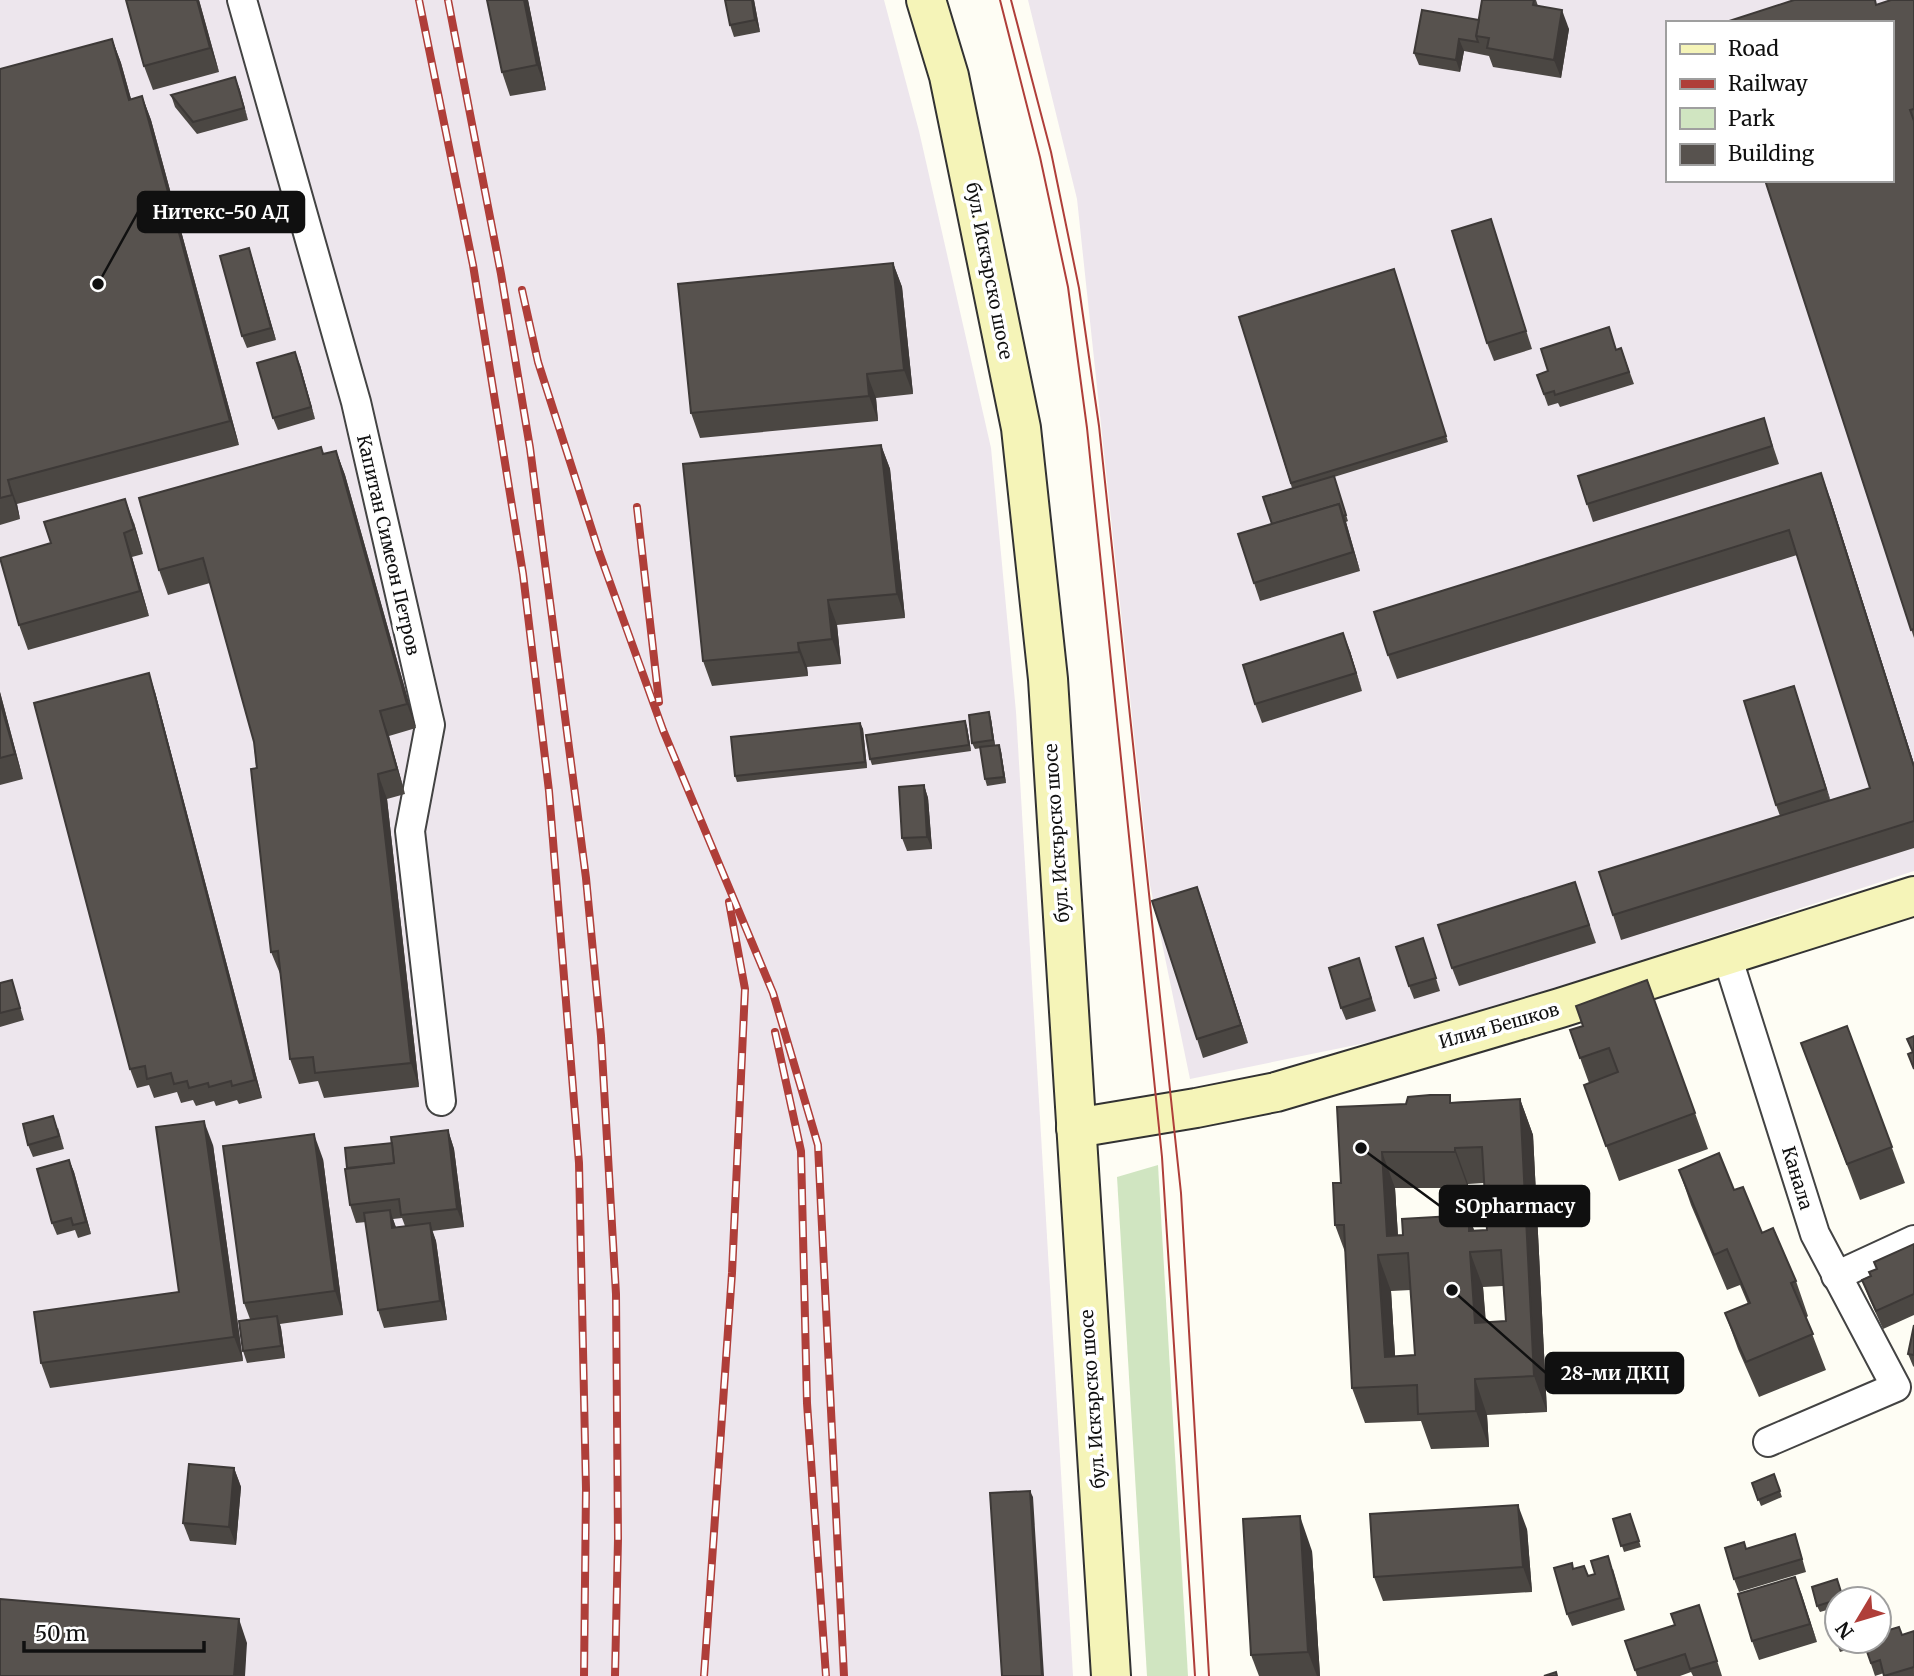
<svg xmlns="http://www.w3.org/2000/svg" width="1914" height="1676" viewBox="0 0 1914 1676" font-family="Merriweather,serif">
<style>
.industrial{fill:#ede6ed;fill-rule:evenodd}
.green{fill:#d0e5c1}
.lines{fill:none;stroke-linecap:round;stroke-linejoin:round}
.street-casing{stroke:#434343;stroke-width:32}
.secondary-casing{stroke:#323232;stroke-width:42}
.street{stroke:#fff;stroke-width:28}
.secondary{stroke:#f5f4b8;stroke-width:38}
.tram{stroke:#af3e39;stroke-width:2}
.rail-casing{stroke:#af3e39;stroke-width:8}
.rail{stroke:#fff;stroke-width:5;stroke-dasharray:16;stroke-linecap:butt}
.wall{fill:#4b4743;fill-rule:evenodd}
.shaded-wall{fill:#3d3937}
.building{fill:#57524e;stroke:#3d3937;stroke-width:2;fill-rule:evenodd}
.labels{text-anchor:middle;stroke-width:7;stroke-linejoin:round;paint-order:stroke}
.street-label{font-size:18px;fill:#101010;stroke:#fff}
.leader{fill:none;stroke:#101010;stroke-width:2.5}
.callout-dot{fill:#101010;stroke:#fff;stroke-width:2.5}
.callout{fill:#101010;stroke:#101010;stroke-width:2.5}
.callout-label{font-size:19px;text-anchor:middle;font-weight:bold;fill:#fff}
</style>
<rect width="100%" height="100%" fill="#fefdf4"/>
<g class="industrial">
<polygon points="0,0 884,0 919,131 991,448 1016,712 1073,1676 0,1676"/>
<path d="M1028,0H1914V871L1424,1031L1190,1079L1150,885L1077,199ZM1667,23H1891V180H1667Z"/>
</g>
<polygon class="green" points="1158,1165 1188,1676 1147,1676 1117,1177"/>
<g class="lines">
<defs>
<g id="street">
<polyline points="242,0 356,402 430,725 410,831 441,1101"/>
<polyline points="1727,956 1815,1234 1896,1387 1768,1442"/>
<polyline points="1836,1276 1914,1240"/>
</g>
<g id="secondary">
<polyline points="926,0 949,76 1021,428 1048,679 1111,1676"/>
<polyline points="1076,1128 1196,1108 1276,1092 1560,1008 1914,896"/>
</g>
</defs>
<use href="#street" class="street-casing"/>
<use href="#secondary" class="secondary-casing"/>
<use href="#street" class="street"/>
<use href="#secondary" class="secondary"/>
<g class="tram">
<polyline points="1000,0 1040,157 1068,287 1087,428 1162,1157 1195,1676"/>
<polyline points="1011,0 1051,152 1079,288 1099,426 1181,1193 1209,1676"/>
</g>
<defs>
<g id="rail">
<polyline points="419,0 473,265 523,574 549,791 579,1163 586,1489 584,1676"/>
<polyline points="448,0 501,274 530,448 586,878 601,1036 616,1294 618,1539 615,1676"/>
<polyline points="522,290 538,362 599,552 663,730 773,993 818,1145 844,1676"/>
<polyline points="637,507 659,702"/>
<polyline points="775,1032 801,1151 807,1403 826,1676"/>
<polyline points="704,1676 732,1273 745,989 729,902"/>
</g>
</defs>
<use href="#rail" class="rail-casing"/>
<use href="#rail" class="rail"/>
</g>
<g class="wall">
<polygon points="199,0 219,72 153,90 144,66"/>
<polygon points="528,0 546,90 510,96 502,72"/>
<polygon points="725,0 754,0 760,32 734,37 730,25"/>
<polygon points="1482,0 1536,0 1538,6 1569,29 1561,78 1493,67 1489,56 1464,51 1460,72 1419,65 1414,53 1479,20"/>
<polygon points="1914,0 1914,638 1765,180 1877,4"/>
<polygon points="112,39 121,63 131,99 142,96 151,120 239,445 17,504 20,519 0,525 0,69"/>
<polygon points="235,77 248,120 197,134 175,107 171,95"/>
<polygon points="1497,238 1532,349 1494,361 1487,343"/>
<polygon points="249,248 276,340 247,348 242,336"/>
<polygon points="893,263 902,287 913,394 876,398 878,421 700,438 691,413"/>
<polygon points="1394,269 1448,442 1334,477 1348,521 1346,522 1360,571 1260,601 1254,583 1272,524 1292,488 1239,317"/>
<polygon points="1621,348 1634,384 1560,407 1558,403 1548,406 1537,375"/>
<polygon points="300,365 315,419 278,430 273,418"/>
<polygon points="1770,437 1779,464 1593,522 1587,504"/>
<polygon points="881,445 890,469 905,618 837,625 841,664 807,667 808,676 712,686 703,661"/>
<polygon points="336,451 345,475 416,728 389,736 405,794 387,799 419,1087 324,1098 318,1081 299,1084 290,1059 281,976 271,952 254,742 210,583 168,595 159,570 324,454"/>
<polygon points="1830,498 1914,764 1914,848 1621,940 1613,915 1780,816 1776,805 1794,686 1830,800 1870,788 1797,555 1397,679 1388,655"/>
<polygon points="134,523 143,554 132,557 149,616 28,650 19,625"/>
<polygon points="1350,651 1362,691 1262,723 1255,704"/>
<polygon points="0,692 23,779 0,785"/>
<polygon points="155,692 262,1098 239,1104 237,1100 216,1106 214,1101 196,1106 193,1100 181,1103 177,1092 154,1098 149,1085 137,1088 130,1069"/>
<polygon points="989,712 991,719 995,745 999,745 1001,751 1006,783 987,786 985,779 981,748 975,749 972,743"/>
<polygon points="965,721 967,727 971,751 872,765 870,759"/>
<polygon points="860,723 863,729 867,768 737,782 735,776"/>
<polygon points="924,785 928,798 932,849 907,851 902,838"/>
<polygon points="1575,882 1596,943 1459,986 1452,968"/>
<polygon points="1197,887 1248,1043 1203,1058 1197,1039"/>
<polygon points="1423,938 1440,991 1414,999 1409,986"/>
<polygon points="1363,971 1376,1011 1346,1020 1341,1008"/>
<polygon points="12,980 24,1020 0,1027 0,983"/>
<polygon points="1647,980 1708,1149 1619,1181 1584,1085 1589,1083 1570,1030 1583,1026"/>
<polygon points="1847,1026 1905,1183 1860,1200 1801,1043"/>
<path d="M1520,1099L1533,1135L1547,1412L1487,1415L1489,1447L1431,1449L1421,1421L1365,1423L1352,1388L1345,1252L1335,1225L1341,1183L1452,1102ZM1484,1183L1487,1230L1474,1231L1469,1215L1403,1235L1398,1236L1395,1188H1468V1184ZM1503,1286L1506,1321L1486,1322L1483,1287ZM1411,1290L1415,1355L1395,1356L1391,1291Z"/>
<polygon points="58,1128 64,1149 33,1157 28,1145"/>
<path d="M448,1130L454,1149L464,1227L432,1231L436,1241L447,1320L384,1328L378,1310L366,1222L356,1223L350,1205L392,1143ZM402,1218L405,1226L396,1227L393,1219Z"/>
<polygon points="213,1145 243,1361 50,1388 41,1363 179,1292"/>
<polygon points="323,1159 343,1315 280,1324 281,1328 285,1358 247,1363 243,1351 250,1319 244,1303"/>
<polygon points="69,1160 74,1172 91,1234 78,1238 75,1230 57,1235 52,1223"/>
<polygon points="1679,1170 1734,1190 1796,1281 1808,1316 1806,1318 1826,1370 1759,1397 1738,1349 1725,1313 1748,1304 1740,1285 1727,1290 1691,1205"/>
<polygon points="1914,1244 1914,1315 1883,1329 1869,1298 1862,1280 1871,1276 1877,1269 1874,1262"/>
<polygon points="1914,1325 1914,1367 1913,1366 1908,1354"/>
<polygon points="234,1468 241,1487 236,1545 190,1541 183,1523"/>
<polygon points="1774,1474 1782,1497 1761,1506 1752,1483"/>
<polygon points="1630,1514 1641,1547 1624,1552 1613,1519"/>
<polygon points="1527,1529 1532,1592 1383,1601 1374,1577"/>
<polygon points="1799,1547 1806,1572 1739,1592 1734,1579 1747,1548"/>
<polygon points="1312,1551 1320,1676 1259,1676 1251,1655"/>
<polygon points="1574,1569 1588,1576 1613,1569 1625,1610 1572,1626 1567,1614"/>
<polygon points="1795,1577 1817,1642 1759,1660 1752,1641"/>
<polygon points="1837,1579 1844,1599 1837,1599 1837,1607 1820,1612 1817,1606"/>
<polygon points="1699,1605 1722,1676 1693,1676 1691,1672 1680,1676 1637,1676 1625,1641 1675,1625"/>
<polygon points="1837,1608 1837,1641 1867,1641 1868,1643 1840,1652 1835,1639"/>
<polygon points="1879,1621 1882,1631 1879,1632"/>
<polygon points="1914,1631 1914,1676 1884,1676 1884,1673 1875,1676 1865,1646"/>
</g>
<g class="shaded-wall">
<polygon points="197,0 199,0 219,72 210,48"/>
<polygon points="524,0 528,0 546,90 537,65"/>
<polygon points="752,0 754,0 760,32 755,20"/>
<polygon points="1562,10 1569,29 1561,78 1554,60"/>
<polygon points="112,39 121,63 138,124 129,100"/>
<polygon points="1459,39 1464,51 1460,72 1456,60"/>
<polygon points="235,77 240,90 248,120 244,108"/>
<polygon points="142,96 151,120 239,445 230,421"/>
<polygon points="249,248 253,260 276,340 271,328"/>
<polygon points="893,263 902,287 913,394 904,370"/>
<polygon points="295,352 300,365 315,419 311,407"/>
<polygon points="867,374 876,398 878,421 869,396"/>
<polygon points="881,445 890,469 905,618 897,594"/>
<polygon points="336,451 345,475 416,728 407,704"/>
<polygon points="1821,473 1830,498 1914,764 1914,767"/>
<polygon points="8,480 17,504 20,519 12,495"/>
<polygon points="125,499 134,523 143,554 134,529"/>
<polygon points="1339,504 1346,522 1360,571 1353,552"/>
<polygon points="124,533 132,557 149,616 140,591"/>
<polygon points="828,600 837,625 841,664 832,639"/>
<polygon points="1343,633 1350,651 1362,691 1356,673"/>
<polygon points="798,643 807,667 808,676 799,652"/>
<polygon points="149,673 155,692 262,1098 255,1080"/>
<polygon points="1794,686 1800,704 1833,808 1826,789"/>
<polygon points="0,692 23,779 15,754 0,701"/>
<polygon points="380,711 389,736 405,794 397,769"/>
<polygon points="989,712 991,719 995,746 993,740"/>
<polygon points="965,721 967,727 971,751 969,745"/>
<polygon points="860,723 863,729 867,768 865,762"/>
<polygon points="999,745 1001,751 1006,783 1004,777"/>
<polygon points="378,774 387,799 419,1087 411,1063"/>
<polygon points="924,785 928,798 932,849 927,837"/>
<polygon points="1197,887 1204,906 1248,1043 1241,1025"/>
<polygon points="1520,1099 1533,1135 1547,1412 1534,1376"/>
<polygon points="204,1121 213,1145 243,1361 234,1337"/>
<polygon points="448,1130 454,1149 464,1227 457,1209"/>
<polygon points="314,1134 323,1159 343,1315 335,1291"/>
<polygon points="1455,1148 1468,1184 1468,1188 1455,1152"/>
<polygon points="1382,1152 1395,1188 1399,1254 1387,1236"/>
<polygon points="69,1160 74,1172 91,1234 86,1222"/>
<polygon points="390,1210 396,1228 392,1228"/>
<polygon points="1469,1215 1481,1251 1469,1231"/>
<polygon points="430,1223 436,1241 447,1320 440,1301"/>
<polygon points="1470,1252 1483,1287 1488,1358 1475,1323"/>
<polygon points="1378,1255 1391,1291 1397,1386 1385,1357"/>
<polygon points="277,1316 281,1328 285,1358 281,1346"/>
<polygon points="1475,1379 1487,1415 1489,1447 1476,1411"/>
<polygon points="234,1468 241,1487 236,1545 229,1527"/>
<polygon points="1030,1491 1033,1497 1044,1676 1042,1676"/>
<polygon points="1518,1505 1527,1529 1532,1592 1523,1567"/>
<polygon points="1300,1516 1312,1551 1320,1676 1317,1676 1308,1652"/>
<polygon points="1795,1577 1802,1595 1817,1642 1810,1624"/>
<polygon points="239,1619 247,1643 245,1676 234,1676"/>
</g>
<g class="building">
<polygon points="126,0 197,0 210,48 144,66"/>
<polygon points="487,0 524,0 537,65 502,72"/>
<polygon points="725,0 752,0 755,20 730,25"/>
<polygon points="1482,0 1534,0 1533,5 1562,10 1554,60 1487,48 1489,38 1476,36"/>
<polygon points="1794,0 1875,0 1876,5 1891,0 1914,0 1914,109 1910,110 1914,121 1914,629 1911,630 1765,180 1891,180 1891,23 1723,23"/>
<polygon points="1422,10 1479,20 1476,36 1478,42 1459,39 1456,60 1414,53"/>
<polygon points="112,39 129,100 142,96 230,421 8,480 12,495 0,498 0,69"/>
<polygon points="235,77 244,108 193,122 171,95"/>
<polygon points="1491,219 1526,331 1487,343 1452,231"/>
<polygon points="249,248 271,328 242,336 220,256"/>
<polygon points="893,263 904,370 867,374 869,396 691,413 678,284"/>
<polygon points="1394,269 1446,436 1291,483 1239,317"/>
<polygon points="1609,327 1616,350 1621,348 1629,372 1555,395 1554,391 1544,394 1537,375 1548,371 1541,349"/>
<polygon points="295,352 311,407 273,418 257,363"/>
<polygon points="1764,418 1772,446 1587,504 1578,476"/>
<polygon points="881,445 897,594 828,600 832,639 798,643 799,652 703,661 683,464"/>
<polygon points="321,447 323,454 336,451 407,704 380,711 397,769 378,774 411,1063 315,1073 313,1057 290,1059 278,951 271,952 251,769 257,768 254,742 203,558 159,570 139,498"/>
<polygon points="1821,473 1914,767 1914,821 1613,915 1599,872 1870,788 1789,530 1388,655 1374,612"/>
<polygon points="1334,476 1346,515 1343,516 1339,504 1272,524 1263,497"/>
<polygon points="125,499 134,529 124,533 140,591 19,625 0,558 51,543 44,522"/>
<polygon points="1339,504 1353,552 1254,583 1238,534"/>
<polygon points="1343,633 1356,673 1255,704 1243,665"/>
<polygon points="149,673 255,1080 232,1086 231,1081 209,1087 208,1083 189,1088 187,1081 174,1084 171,1073 147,1079 145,1066 130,1069 34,703"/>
<polygon points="1794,686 1826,789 1776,805 1744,701"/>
<polygon points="0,701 15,754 0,758"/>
<polygon points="989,712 993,740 972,743 969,715"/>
<polygon points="965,721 969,745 870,759 866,735"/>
<polygon points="860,723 865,762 735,776 731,737"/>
<polygon points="999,745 1004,777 985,779 980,747"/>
<polygon points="924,785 927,837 902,838 899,787"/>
<polygon points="1575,882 1589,925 1452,968 1438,925"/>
<polygon points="1197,887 1241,1025 1197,1039 1152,901"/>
<polygon points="1423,938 1436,978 1409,986 1396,947"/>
<polygon points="1359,958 1371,998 1341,1008 1329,968"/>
<polygon points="12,980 20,1008 0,1013 0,983"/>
<polygon points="1647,980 1695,1113 1606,1146 1584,1085 1618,1072 1609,1048 1580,1058 1570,1030 1583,1026 1576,1006"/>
<polygon points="1847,1026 1892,1147 1847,1164 1801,1043"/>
<polygon points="1914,1036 1914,1069 1908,1054 1913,1052 1907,1039"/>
<path d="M1430,1095H1450V1103L1520,1099L1534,1376L1475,1379L1476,1411L1418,1414L1417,1385L1352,1388L1344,1225H1335L1333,1183H1341L1337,1107L1406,1104L1408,1097ZM1482,1147L1487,1230L1469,1231V1215L1402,1219L1403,1235L1387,1236L1382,1152H1455V1148ZM1501,1250L1506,1321L1475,1323L1470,1252ZM1408,1253L1415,1355L1385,1357L1378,1255Z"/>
<polygon points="53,1116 59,1136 28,1145 23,1124"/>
<polygon points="204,1121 234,1337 41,1363 34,1312 179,1292 156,1127"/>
<polygon points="448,1130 457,1209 401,1215 399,1199 350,1205 345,1169 394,1163 391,1137"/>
<polygon points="314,1134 335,1291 244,1303 223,1146"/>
<polygon points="392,1143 394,1163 347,1168 345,1148"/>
<polygon points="1719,1153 1734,1190 1743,1187 1762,1233 1773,1228 1796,1281 1791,1283 1813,1334 1746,1362 1725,1313 1750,1303 1727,1249 1714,1255 1679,1170"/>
<polygon points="69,1160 86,1222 73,1225 71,1218 52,1223 37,1169"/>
<polygon points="390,1210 392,1228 430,1223 440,1301 378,1310 364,1213"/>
<polygon points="1914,1244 1914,1294 1876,1311 1862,1280 1871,1276 1869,1272 1877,1269 1874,1262"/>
<polygon points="277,1316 281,1346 243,1351 239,1321"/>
<polygon points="1914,1325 1914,1355 1908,1354"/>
<polygon points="189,1464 234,1468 229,1527 183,1523"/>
<polygon points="1774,1474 1780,1491 1758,1500 1752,1483"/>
<polygon points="1030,1491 1042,1676 1002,1676 990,1493"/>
<polygon points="1518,1505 1523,1567 1374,1577 1370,1514"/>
<polygon points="1630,1514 1639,1541 1621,1546 1613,1519"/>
<polygon points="1300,1516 1308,1652 1251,1655 1243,1519"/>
<polygon points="1795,1534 1802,1559 1734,1579 1725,1548 1744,1542 1746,1549"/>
<polygon points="1608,1556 1620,1598 1567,1614 1554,1568 1572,1563 1573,1569 1584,1566 1588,1576 1595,1574 1591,1561"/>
<polygon points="1795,1577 1810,1624 1752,1641 1738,1594"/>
<polygon points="1837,1579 1843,1598 1817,1606 1812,1587"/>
<polygon points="0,1599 239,1619 234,1676 0,1676"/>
<polygon points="1699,1605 1717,1661 1690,1669 1685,1654 1635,1670 1625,1641 1675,1625 1671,1614"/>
<polygon points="1837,1608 1837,1639 1835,1639 1827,1611"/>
<polygon points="1899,1627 1902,1635 1914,1631 1914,1667 1884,1676 1880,1660 1871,1663 1865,1646 1875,1643 1874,1641 1879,1641 1879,1633"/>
<polygon points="1556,1672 1557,1676 1544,1676"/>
</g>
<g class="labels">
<g class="street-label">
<text transform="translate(989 271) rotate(79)" y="6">бул. Искърско шосе</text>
<text transform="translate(388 545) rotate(77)" y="6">Капитан Симеон Петров</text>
<text transform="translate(1057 833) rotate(-94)" y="6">бул. Искърско шосе</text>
<text transform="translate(1499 1026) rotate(-16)" y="6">Илия Бешков</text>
<text transform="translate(1797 1178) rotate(73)" y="6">Канала</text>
<text transform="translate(1093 1399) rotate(-94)" y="6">бул. Искърско шосе</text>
</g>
</g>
<path class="leader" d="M98 284L138 212M1361 1148L1440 1206M1452 1290L1546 1373"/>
<g class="callout-dot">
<circle cx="98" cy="284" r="7"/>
<circle cx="1361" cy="1148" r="7"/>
<circle cx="1452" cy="1290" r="7"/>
</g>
<g class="callout">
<rect x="138" y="192" width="166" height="40" rx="7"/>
<rect x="1440" y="1186" width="149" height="40" rx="7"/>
<rect x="1546" y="1353" width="137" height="40" rx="7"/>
</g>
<g class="callout-label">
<text x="221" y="219">Нитекс-50 АД</text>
<text x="1515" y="1213">SOpharmacy</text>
<text x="1615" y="1380">28-ми ДКЦ</text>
</g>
<rect x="1666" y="21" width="228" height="161" fill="#ffffff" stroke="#9f9f9f" stroke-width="2"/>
<rect x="1680" y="44" width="35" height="10" fill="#f5f4b8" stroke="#9f9f9f" stroke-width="2"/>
<text x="1728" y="56" font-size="21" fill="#101010">Road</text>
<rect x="1680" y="79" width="35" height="10" fill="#af3e39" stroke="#9f9f9f" stroke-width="2"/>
<text x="1728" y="91" font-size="21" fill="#101010">Railway</text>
<rect x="1680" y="108" width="35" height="21" fill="#d0e5c1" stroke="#9f9f9f" stroke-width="2"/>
<text x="1728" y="126" font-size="21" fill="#101010">Park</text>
<rect x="1680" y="144" width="35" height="21" fill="#57524e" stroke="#9f9f9f" stroke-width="2"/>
<text x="1728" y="161" font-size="21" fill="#101010">Building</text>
<g transform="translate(1858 1620) rotate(232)"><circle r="33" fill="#ffffff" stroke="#9f9f9f" stroke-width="2"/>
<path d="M0-5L12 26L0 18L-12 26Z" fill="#af3e39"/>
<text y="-10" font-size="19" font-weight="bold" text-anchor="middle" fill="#101010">N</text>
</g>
<path d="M24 1641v10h180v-10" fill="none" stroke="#101010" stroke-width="3.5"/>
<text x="35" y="1641" font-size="21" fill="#101010" stroke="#ffffff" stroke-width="5" paint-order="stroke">50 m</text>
</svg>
